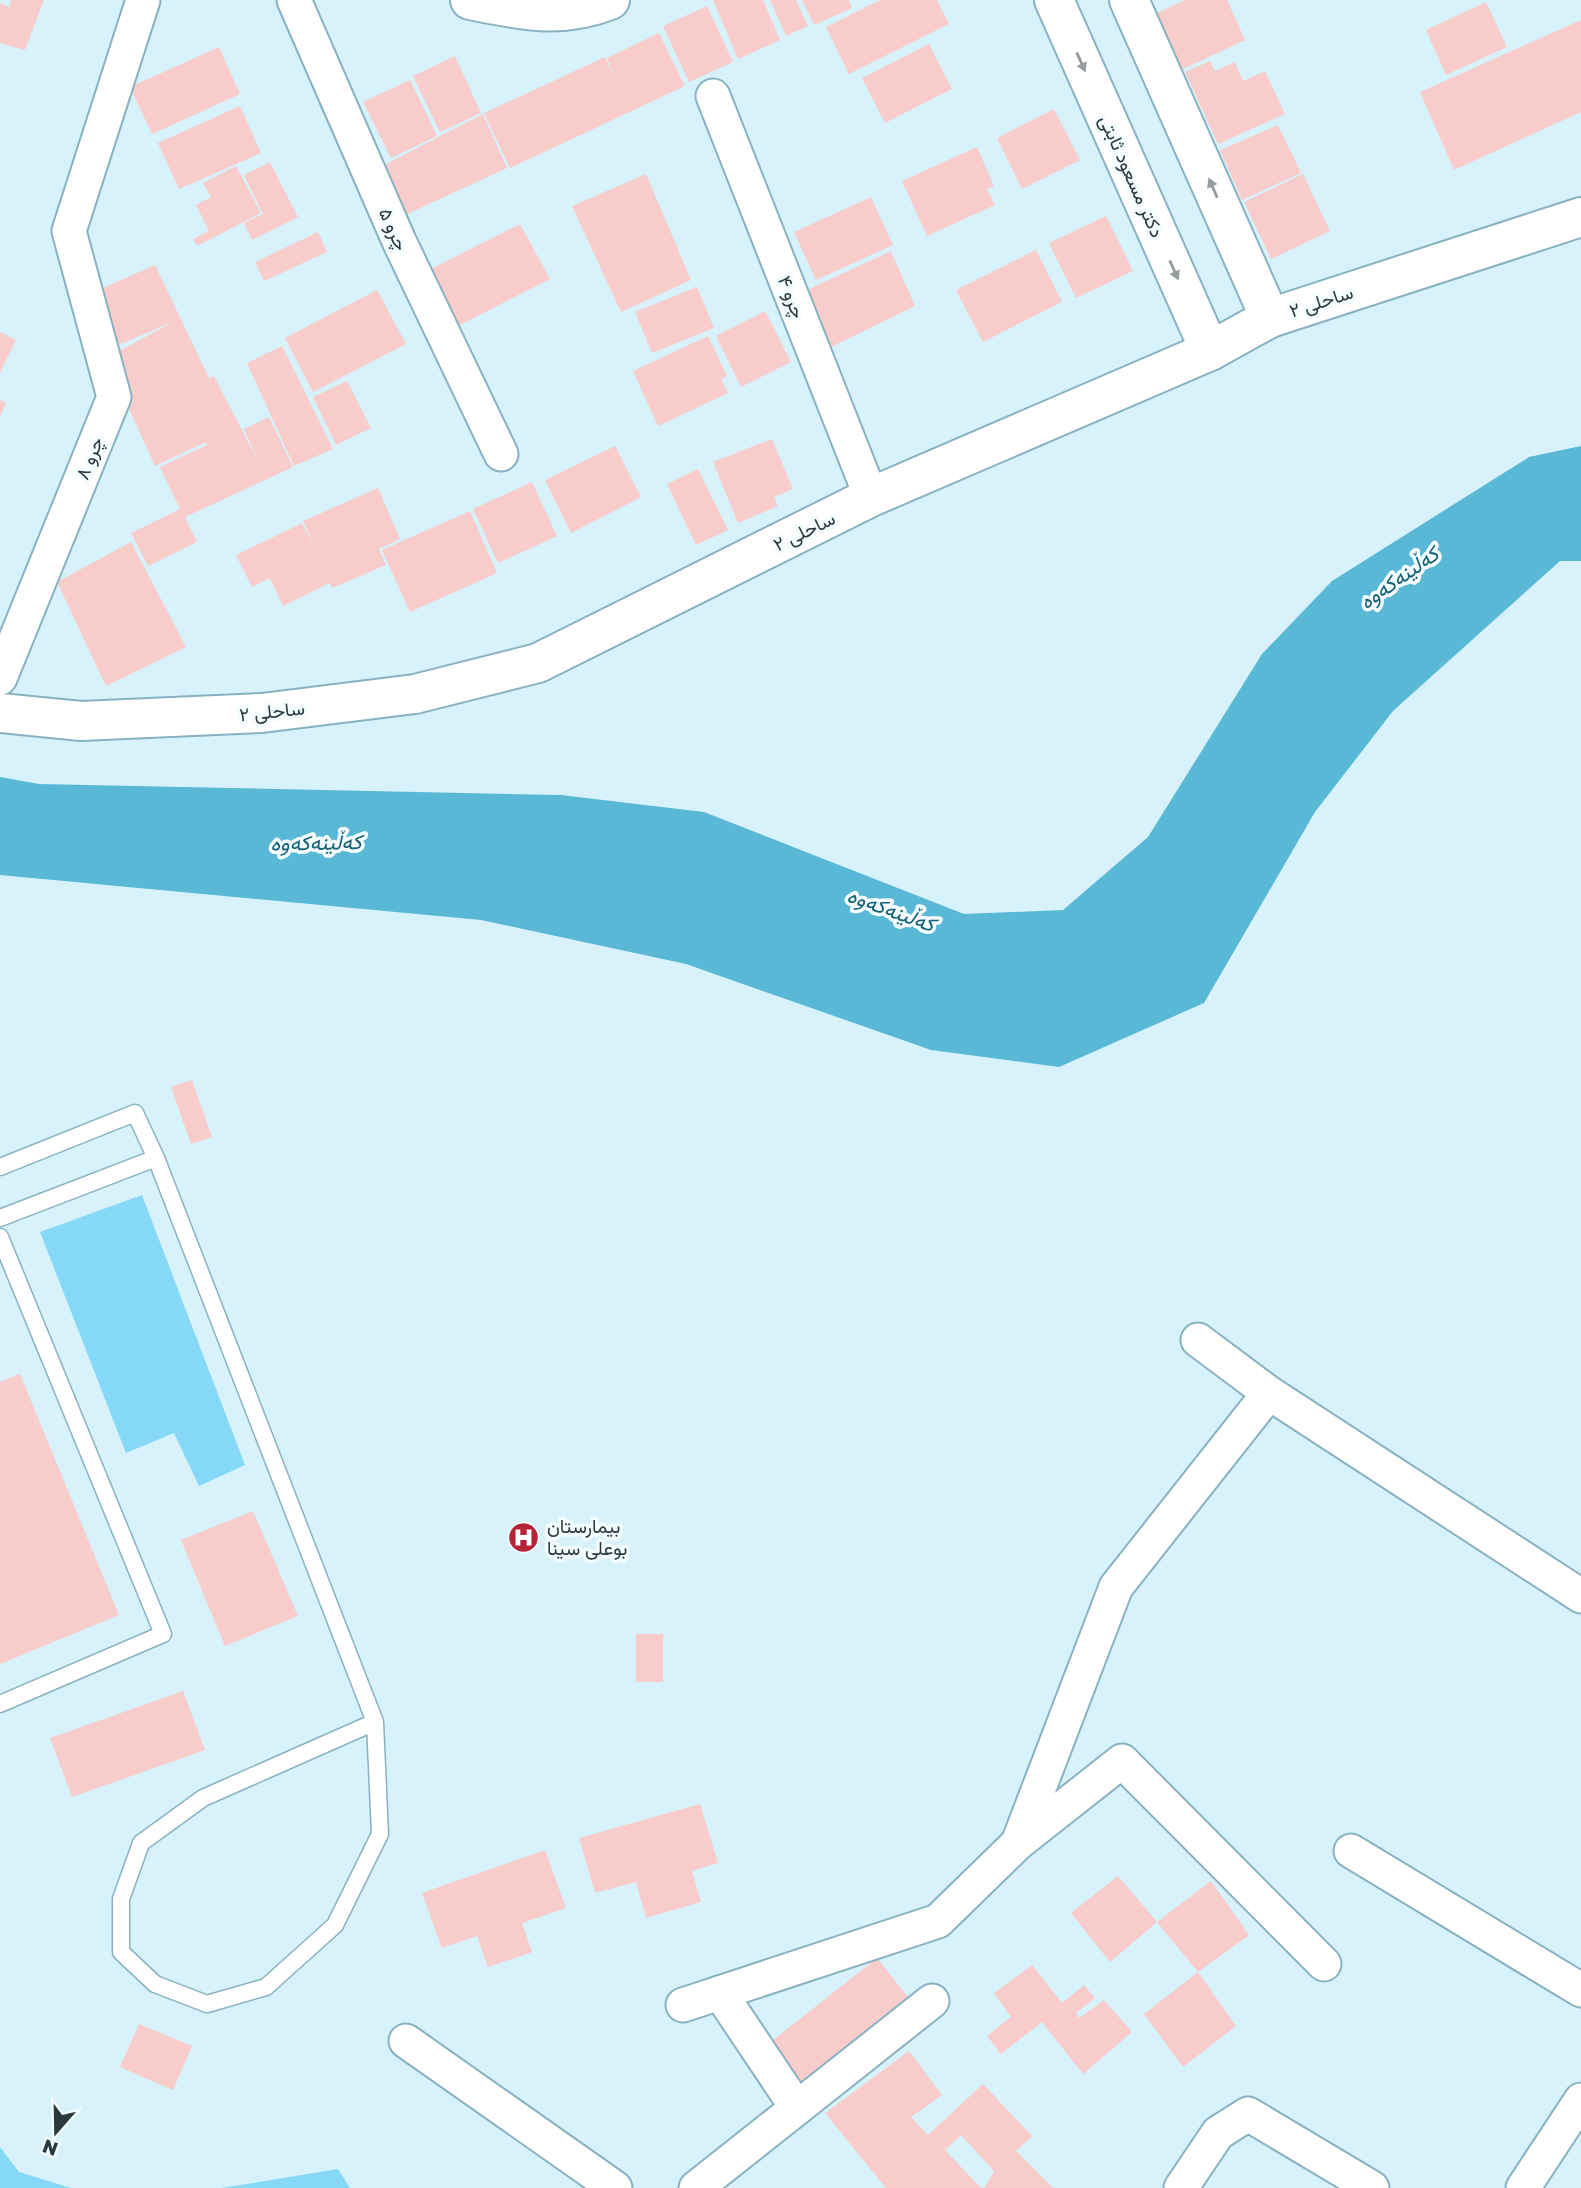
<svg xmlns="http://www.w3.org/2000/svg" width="1581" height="2188" viewBox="0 0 1581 2188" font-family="'Golos Text',Vazirmatn,sans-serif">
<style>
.green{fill:#86d9f6}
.water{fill:#5ab8d7}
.building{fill:#f7cccb}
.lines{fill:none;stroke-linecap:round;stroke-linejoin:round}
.lane-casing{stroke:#88b2c1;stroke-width:19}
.street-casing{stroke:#88b2c1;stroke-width:37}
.secondary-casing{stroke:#88b2c1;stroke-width:42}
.lane{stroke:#fff;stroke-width:16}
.street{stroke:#fff;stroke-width:33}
.secondary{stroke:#fff;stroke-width:38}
.oneway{fill:#949c9f}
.labels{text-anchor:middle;stroke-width:7;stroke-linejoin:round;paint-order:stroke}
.street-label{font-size:19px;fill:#28393f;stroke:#f3fcff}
.poi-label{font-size:19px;fill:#28393f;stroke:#f3fcff;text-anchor:start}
.water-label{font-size:21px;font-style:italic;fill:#146176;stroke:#f3fcff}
</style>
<rect width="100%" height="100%" fill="#d8f2fb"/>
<g class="green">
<polygon points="142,1195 245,1465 199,1486 174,1433 126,1453 40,1232"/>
<polygon points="0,2147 19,2172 71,2188 0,2188"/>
<polygon points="338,2169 350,2188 222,2188"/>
</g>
<polygon class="water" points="1581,446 1581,561 1560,561 1393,711 1315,812 1204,1003 1059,1067 931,1050 686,964 481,920 0,875 0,777 39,784 561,795 704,812 964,914 1063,910 1148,837 1262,654 1332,581 1529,457"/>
<g class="building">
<polygon points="11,0 44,0 25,50 0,43 0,3 9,7"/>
<polygon points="713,0 763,0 780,40 738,59"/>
<polygon points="770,0 796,0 808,26 786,36"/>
<polygon points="802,0 849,0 852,8 814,25"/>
<polygon points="880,0 937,0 949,24 849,74 826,27"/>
<polygon points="1185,0 1227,0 1245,40 1181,70 1155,14"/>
<polygon points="1486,2 1507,47 1446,75 1426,30"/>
<polygon points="707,6 733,62 689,82 663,26"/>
<polygon points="1581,20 1581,112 1454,170 1420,92"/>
<polygon points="659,33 685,86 510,168 484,113 605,57 616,80 607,58"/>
<polygon points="929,44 952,89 885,123 862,78"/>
<polygon points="219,47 240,94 152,134 130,87"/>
<polygon points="455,56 481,113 440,132 413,76"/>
<polygon points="1210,61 1215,71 1235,62 1243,81 1265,71 1285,114 1218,144 1185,72"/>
<polygon points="410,80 437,136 391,158 363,102"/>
<polygon points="240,106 261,153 179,189 158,143"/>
<polygon points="1054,109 1080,160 1022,189 997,138"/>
<polygon points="483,114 507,168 401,217 384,165"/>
<polygon points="1278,125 1301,173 1242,200 1220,150"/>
<polygon points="977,147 994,186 987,189 995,205 927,236 902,181"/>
<polygon points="270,162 298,217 252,240 244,223 263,214 244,175"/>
<polygon points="236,166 261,213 197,246 193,239 209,231 196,205 211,197 203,183"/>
<polygon points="646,174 691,280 621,312 572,206"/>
<polygon points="1303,174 1330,231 1271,259 1244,202"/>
<polygon points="871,197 893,245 816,280 794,232"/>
<polygon points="1106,216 1133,271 1076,298 1049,243"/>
<polygon points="520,224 550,279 452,329 423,273"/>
<polygon points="318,232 327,252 264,281 255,262"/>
<polygon points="1036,250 1062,302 983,342 956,290"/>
<polygon points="891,251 915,306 831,347 807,290"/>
<polygon points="155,265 209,378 214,376 258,461 244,429 269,417 293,467 185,517 197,542 148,566 131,533 180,509 160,467 207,445 206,442 155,466 106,358 175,321 118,345 94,292"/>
<polygon points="697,287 714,328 652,353 635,312"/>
<polygon points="377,290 406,344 313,392 285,338"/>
<polygon points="765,311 791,362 741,387 716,336"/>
<polygon points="0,332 16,340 0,373"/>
<polygon points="708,336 727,376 721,379 728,393 658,426 633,371"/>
<polygon points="282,346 333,449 294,466 247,363"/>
<polygon points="347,381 371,428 336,445 313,397"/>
<polygon points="0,400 6,403 0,417"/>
<polygon points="772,439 793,489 774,497 778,506 738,523 713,462"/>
<polygon points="615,446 641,497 571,533 545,480"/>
<polygon points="698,469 728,530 696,545 667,484"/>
<polygon points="532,482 557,536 498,563 473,509"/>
<polygon points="378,488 400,539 379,549 386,565 332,588 330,583 283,606 270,578 252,587 236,555 302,523 315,548 303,521"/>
<polygon points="470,511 497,573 410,612 382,550"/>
<polygon points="131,542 186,647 106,686 57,582"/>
<polygon points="192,1080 212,1137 191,1144 171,1087"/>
<polygon points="20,1374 119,1615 0,1664 0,1382"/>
<polygon points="253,1511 298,1616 225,1646 181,1540"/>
<rect x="636" y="1634" width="27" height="48"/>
<polygon points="183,1691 205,1750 72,1797 50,1738"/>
<polygon points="700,1804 718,1863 692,1871 701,1902 646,1918 636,1882 595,1893 579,1838"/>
<polygon points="545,1850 566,1908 522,1923 532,1952 488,1967 477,1936 442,1948 422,1893"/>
<polygon points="1118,1876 1157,1922 1110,1962 1071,1913"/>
<polygon points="1211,1881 1249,1935 1198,1972 1157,1922"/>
<polygon points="877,1958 915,2006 800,2096 763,2048"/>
<polygon points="1032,1965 1062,2003 1084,1985 1095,1998 1076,2013 1079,2018 1104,2000 1132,2032 1083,2074 1042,2022 1001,2054 987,2036 1011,2017 994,1993"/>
<polygon points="1198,1972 1236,2026 1183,2067 1144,2014"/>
<polygon points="139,2024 192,2046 173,2090 120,2067"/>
<polygon points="909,2051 942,2095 911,2117 928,2135 983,2084 1032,2136 1016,2151 1053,2188 984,2188 994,2171 961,2135 945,2150 981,2188 886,2188 825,2113"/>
</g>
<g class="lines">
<defs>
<g id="lane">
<polyline points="0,1167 135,1113 156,1158 375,1722 380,1834 335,1925 266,1987 207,2004 155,1984 121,1952 121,1899 141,1843 203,1798 375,1722"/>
<polyline points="0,1218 156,1158"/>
<polyline points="0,1237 163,1634 0,1704"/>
</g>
<g id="street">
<polyline points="294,0 399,241 501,454"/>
<polyline points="713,96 871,497"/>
<polyline points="0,678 114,397 69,231 143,0"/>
<polyline points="1198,1340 1269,1393 1581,1596"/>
<polyline points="1018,1843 1116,1587 1269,1393"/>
<polyline points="1351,1851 1581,1990"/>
<polyline points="683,2005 938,1921 1018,1843 1122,1761 1324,1964"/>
<polyline points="406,2041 615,2188"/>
<polyline points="797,2108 932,2001"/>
<polyline points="696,2188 797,2108 720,1993"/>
<polyline points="1181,2188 1218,2133 1248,2114 1372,2188"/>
<polyline points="1523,2188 1581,2100"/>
</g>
<g id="secondary">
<path d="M470,0C520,10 560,20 610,0"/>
<polyline points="1054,0 1210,351"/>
<polyline points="1129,0 1270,318"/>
<polyline points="0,713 81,721 262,713 415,694 538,663 871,497 1210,351 1270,318 1581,217"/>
</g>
</defs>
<use href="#lane" class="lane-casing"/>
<use href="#street" class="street-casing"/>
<use href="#secondary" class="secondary-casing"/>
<use href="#lane" class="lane"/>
<use href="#street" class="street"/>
<use href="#secondary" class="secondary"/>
</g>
<defs><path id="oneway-solid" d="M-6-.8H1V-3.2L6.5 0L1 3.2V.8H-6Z" transform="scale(1.75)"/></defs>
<g class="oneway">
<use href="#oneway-solid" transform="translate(1081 62) rotate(66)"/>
<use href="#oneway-solid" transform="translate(1213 188) rotate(-114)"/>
<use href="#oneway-solid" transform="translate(1174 270) rotate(66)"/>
</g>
<defs>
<symbol id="hospital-disc" viewBox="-11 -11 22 22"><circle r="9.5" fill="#b52337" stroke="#f3fcff"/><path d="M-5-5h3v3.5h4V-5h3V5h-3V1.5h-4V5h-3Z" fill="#fff"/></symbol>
</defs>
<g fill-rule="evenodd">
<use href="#hospital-disc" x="506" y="1520" width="35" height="35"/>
</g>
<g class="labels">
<g class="street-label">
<text transform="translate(1132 176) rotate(66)" y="7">دکتر مسعود ثابتی</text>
<text transform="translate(394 229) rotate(66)" y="7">چرو ۵</text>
<text transform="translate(792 297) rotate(69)" y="7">چرو ۴</text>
<text transform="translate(1321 301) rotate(-18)" y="7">ساحلی ۲</text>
<text transform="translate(89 458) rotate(-68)" y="7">چرو ۸</text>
<text transform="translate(804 531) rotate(-26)" y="7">ساحلی ۲</text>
<text transform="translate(272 711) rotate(-6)" y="7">ساحلی ۲</text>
</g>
<g class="poi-label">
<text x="547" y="1533">بیمارستان<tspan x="547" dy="22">بوعلی سینا</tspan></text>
</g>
<g class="water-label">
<text transform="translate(1399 578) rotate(-35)" y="7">کەڵینەکەوە</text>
<text transform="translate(316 843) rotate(-1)" y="7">کەڵینەکەوە</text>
<text transform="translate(891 910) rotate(20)" y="7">کەڵینەکەوە</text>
</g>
</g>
<g transform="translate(56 2132) rotate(200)" stroke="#f3fcff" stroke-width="5" paint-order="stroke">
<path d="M0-5L12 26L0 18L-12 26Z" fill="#28393f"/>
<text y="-10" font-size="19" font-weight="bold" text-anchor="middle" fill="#28393f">N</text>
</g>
</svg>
